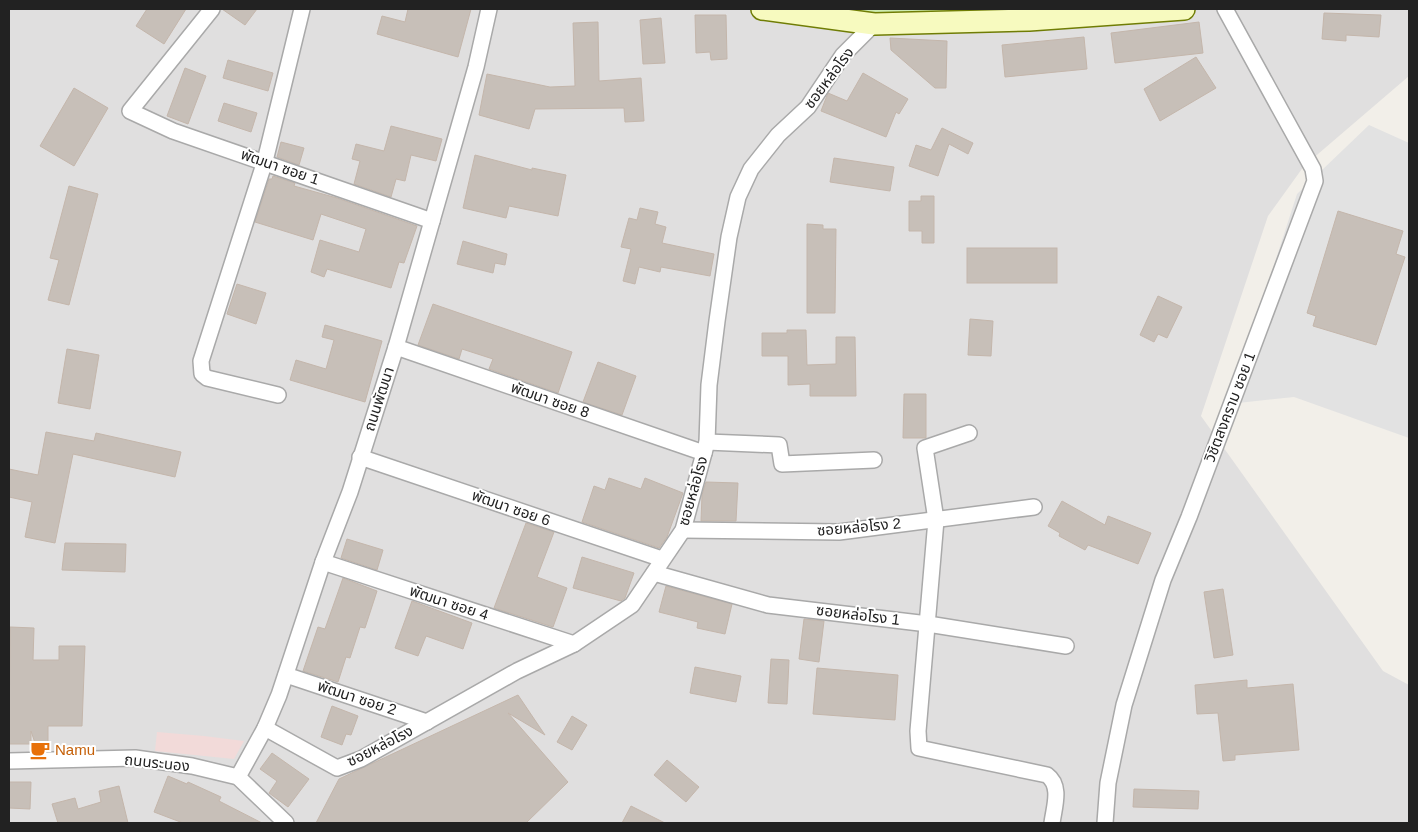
<svg xmlns="http://www.w3.org/2000/svg" width="1418" height="832" viewBox="0 0 1418 832" font-family="Helvetica,'Noto Sans Thai',sans-serif">
<style>
.residential{fill:#e0dfdf}
.commercial{fill:#f2dad9}
.grass{fill:#cdebb0}
.parking{fill:#e2e2e2}
.building{fill:#c7bfb8;stroke:#c4b6ab}
.lines{fill:none;stroke-linecap:round;stroke-linejoin:round}
.minor-casing{stroke:#a9a9a9;stroke-width:18}
.secondary-casing{stroke:#707d05;stroke-width:24}
.minor{stroke:#fff;stroke-width:15}
.secondary{stroke:#f7fabf;stroke-width:21}
.labels{text-anchor:middle;stroke-width:4;stroke-linejoin:round;paint-order:stroke}
.street-label{font-size:15px;fill:#222;stroke:#fff}
.food-label{font-size:15px;fill:#c56008;stroke:#fff;text-anchor:start}
</style>
<rect width="100%" height="100%" fill="#f2efe9"/>
<polygon class="residential" points="9,9 1409,9 1409,76 1304,166 1268,216 1201,416 1383,671 1409,685 1409,823 9,823"/>
<polygon class="commercial" points="157,732 204,736 244,741 234,759 155,751"/>
<path class="grass" d="M834,9H1085C1002,17 917,18 834,9Z"/>
<polygon class="parking" points="1369,125 1409,143 1409,438 1294,397 1229,404 1297,194"/>
<g class="building">
<polygon points="147,9 186,9 164,44 136,26"/>
<polygon points="222,9 257,9 245,25"/>
<polygon points="408,9 471,9 458,57 377,34 382,16 405,22"/>
<polygon points="1324,13 1381,15 1379,37 1346,35 1346,41 1322,39"/>
<polygon points="695,15 726,15 727,59 711,60 710,52 696,53"/>
<polygon points="661,18 665,63 643,64 640,20"/>
<polygon points="598,22 599,81 641,78 644,121 625,122 624,108 535,109 529,129 479,115 487,74 550,87 575,86 573,23"/>
<polygon points="1199,22 1203,53 1115,63 1111,33"/>
<polygon points="1084,37 1087,69 1005,77 1002,45"/>
<polygon points="890,38 947,41 946,88 935,88 891,50"/>
<polygon points="1196,57 1216,88 1160,121 1144,89"/>
<polygon points="228,60 273,73 268,91 223,78"/>
<polygon points="185,68 206,76 188,124 167,116"/>
<polygon points="863,73 908,99 899,114 896,112 886,137 821,111 828,93 847,101"/>
<polygon points="74,88 108,108 74,166 40,146"/>
<polygon points="224,103 257,113 251,132 218,121"/>
<polygon points="391,126 442,139 436,161 411,155 405,181 396,179 391,197 354,184 360,161 352,159 356,144 384,151"/>
<polygon points="942,128 973,143 968,154 949,144 938,176 909,166 916,145 931,150"/>
<polygon points="281,142 304,148 299,165 277,157"/>
<polygon points="475,155 532,170 532,168 566,175 558,216 509,206 506,218 463,208"/>
<polygon points="834,158 894,167 890,191 830,182"/>
<polygon points="273,176 295,183 294,186 337,198 417,226 404,263 399,262 391,288 327,269 324,277 311,272 320,240 359,252 366,229 321,214 313,240 255,222 269,179 272,179"/>
<polygon points="69,186 98,194 69,305 48,300 59,260 50,258"/>
<polygon points="921,196 934,196 934,243 922,243 922,231 909,231 909,201 921,201"/>
<polygon points="640,208 658,212 655,224 666,227 662,243 714,254 710,276 661,267 660,272 639,267 635,284 623,281 631,249 621,247 629,218 637,220"/>
<polygon points="1338,211 1403,231 1396,254 1405,257 1376,345 1313,326 1316,316 1307,313"/>
<polygon points="807,224 823,225 823,229 836,229 835,313 807,313"/>
<polygon points="463,241 507,254 505,265 495,263 493,273 457,264"/>
<rect x="967" y="248" width="90" height="35"/>
<polygon points="237,284 266,293 256,324 227,314"/>
<polygon points="1158,296 1182,307 1167,338 1158,334 1154,342 1140,335"/>
<polygon points="433,304 572,352 558,393 489,369 493,359 462,349 459,359 418,345"/>
<polygon points="970,319 993,321 991,356 968,355"/>
<polygon points="325,325 382,341 365,402 290,380 296,360 326,369 334,340 322,337"/>
<polygon points="787,330 806,330 807,365 836,364 836,337 855,337 856,396 810,396 810,384 788,385 788,356 762,356 762,333 787,333"/>
<polygon points="67,349 99,355 90,409 58,403"/>
<polygon points="598,362 636,376 622,415 583,402"/>
<polygon points="904,394 926,394 926,438 903,438"/>
<polygon points="46,432 94,441 96,433 181,452 175,477 73,454 55,543 25,537 32,502 9,497 9,469 38,475"/>
<polygon points="609,478 641,489 645,478 683,493 667,537 659,548 582,522 594,486 605,490"/>
<polygon points="706,482 738,483 736,521 701,521 702,495"/>
<polygon points="1062,501 1105,525 1108,516 1151,533 1138,564 1088,545 1085,550 1059,536 1060,533 1048,526"/>
<polygon points="526,523 554,532 537,577 567,588 553,627 494,608"/>
<polygon points="347,539 383,550 377,570 341,558"/>
<polygon points="65,543 126,544 125,572 62,570"/>
<polygon points="582,557 634,573 625,598 621,601 573,588"/>
<polygon points="343,578 377,591 365,628 360,627 350,658 346,657 338,682 303,671 318,627 325,629"/>
<polygon points="666,586 732,604 725,634 697,628 698,622 659,612"/>
<polygon points="1223,589 1233,655 1214,658 1204,592"/>
<polygon points="412,601 472,623 463,649 426,636 418,656 395,648"/>
<polygon points="804,619 824,621 819,662 799,659"/>
<polygon points="10,627 34,628 33,660 59,660 59,646 85,646 82,726 48,726 48,743 35,743 31,731 31,744 9,744"/>
<polygon points="771,659 789,660 787,704 768,703"/>
<polygon points="695,667 741,676 736,702 690,693"/>
<polygon points="817,668 898,675 895,720 813,714"/>
<polygon points="1247,680 1247,688 1293,684 1299,750 1235,755 1235,760 1223,761 1218,713 1197,714 1195,685"/>
<polygon points="518,695 545,735 508,713 568,782 526,823 316,823 339,779"/>
<polygon points="332,706 358,716 351,735 346,734 342,745 321,737"/>
<polygon points="572,716 587,725 572,750 557,742"/>
<polygon points="272,753 309,779 288,807 269,793 277,781 260,769"/>
<polygon points="667,760 699,787 686,802 654,775"/>
<polygon points="168,776 187,784 188,782 221,797 219,801 262,823 183,823 154,812"/>
<polygon points="9,782 31,782 30,809 9,808"/>
<polygon points="119,786 128,823 58,823 52,804 75,798 78,809 101,802 99,791"/>
<polygon points="1134,789 1199,791 1198,809 1133,807"/>
<polygon points="631,806 665,823 622,823"/>
</g>
<g class="lines">
<defs>
<g id="minor">
<polyline points="212,9 130,111 173,131 432,221"/>
<polyline points="396,347 704,453"/>
<polyline points="278,395 207,378 202,374 201,361 265,161 302,9"/>
<path d="M969,433L925,448L936,520L918,731L919,748L1047,775C1062,786 1054,807 1052,823"/>
<polyline points="707,442 779,445 782,464 874,460"/>
<polyline points="360,457 662,559"/>
<polyline points="683,530 839,532 1034,507"/>
<polyline points="323,562 574,644"/>
<polyline points="654,573 768,605 928,624 1066,646"/>
<polyline points="286,675 427,722"/>
<polyline points="265,728 337,768 361,759 517,671 574,644 632,605 683,530 707,442 709,385 717,321 729,237 738,197 751,169 778,135 808,107 843,55 874,24"/>
<polyline points="9,761 135,758 192,766 238,777 286,823"/>
<polyline points="238,777 265,728 279,695 323,562 350,492 396,347 476,67 489,9"/>
<polyline points="1105,823 1108,783 1124,705 1163,580 1189,517 1315,181 1313,169 1225,9"/>
</g>
<polyline id="secondary" points="762,9 874,24 1029,20 1184,9"/>
</defs>
<use href="#minor" class="minor-casing"/>
<use href="#secondary" class="secondary-casing"/>
<use href="#minor" class="minor"/>
<use href="#secondary" class="secondary"/>
</g>
<defs>
<symbol id="cafe-bare" viewBox="-9 -9 18 18"><path d="M-5.5-4.5H6V0H3Q3 3.5 0 3.5H-2.5Q-5.5 3.5-5.5 0ZM3-3.2v2h1.7v-2ZM-6 4.5H4V6H-6Z" fill="#e8710a" stroke="#fff" stroke-width="2.5" paint-order="stroke"/></symbol>
</defs>
<g fill-rule="evenodd">
<use href="#cafe-bare" x="26" y="736" width="28" height="28"/>
</g>
<g class="labels">
<g class="street-label">
<text transform="translate(829 78) rotate(-53)" y="5">ซอยหล่อโรง</text>
<text transform="translate(280 167) rotate(19)" y="5">พัฒนา ซอย 1</text>
<text transform="translate(379 399) rotate(-72)" y="5">ถนนพัฒนา</text>
<text transform="translate(550 400) rotate(19)" y="5">พัฒนา ซอย 8</text>
<text transform="translate(1230 407) rotate(-69)" y="5">วิชิตสงคราม ซอย 1</text>
<text transform="translate(693 491) rotate(-74)" y="5">ซอยหล่อโรง</text>
<text transform="translate(511 508) rotate(19)" y="5">พัฒนา ซอย 6</text>
<text transform="translate(859 527) rotate(-5)" y="5">ซอยหล่อโรง 2</text>
<text transform="translate(449 603) rotate(18)" y="5">พัฒนา ซอย 4</text>
<text transform="translate(858 615) rotate(7)" y="5">ซอยหล่อโรง 1</text>
<text transform="translate(357 698) rotate(18)" y="5">พัฒนา ซอย 2</text>
<text transform="translate(380 746) rotate(-27)" y="5">ซอยหล่อโรง</text>
<text transform="translate(157 763) rotate(6)" y="5">ถนนระนอง</text>
</g>
<g class="food-label">
<text x="55" y="755">Namu</text>
</g>
</g>
<rect width="1418" height="832" fill="none" stroke="#222222" stroke-width="20"/>
</svg>
